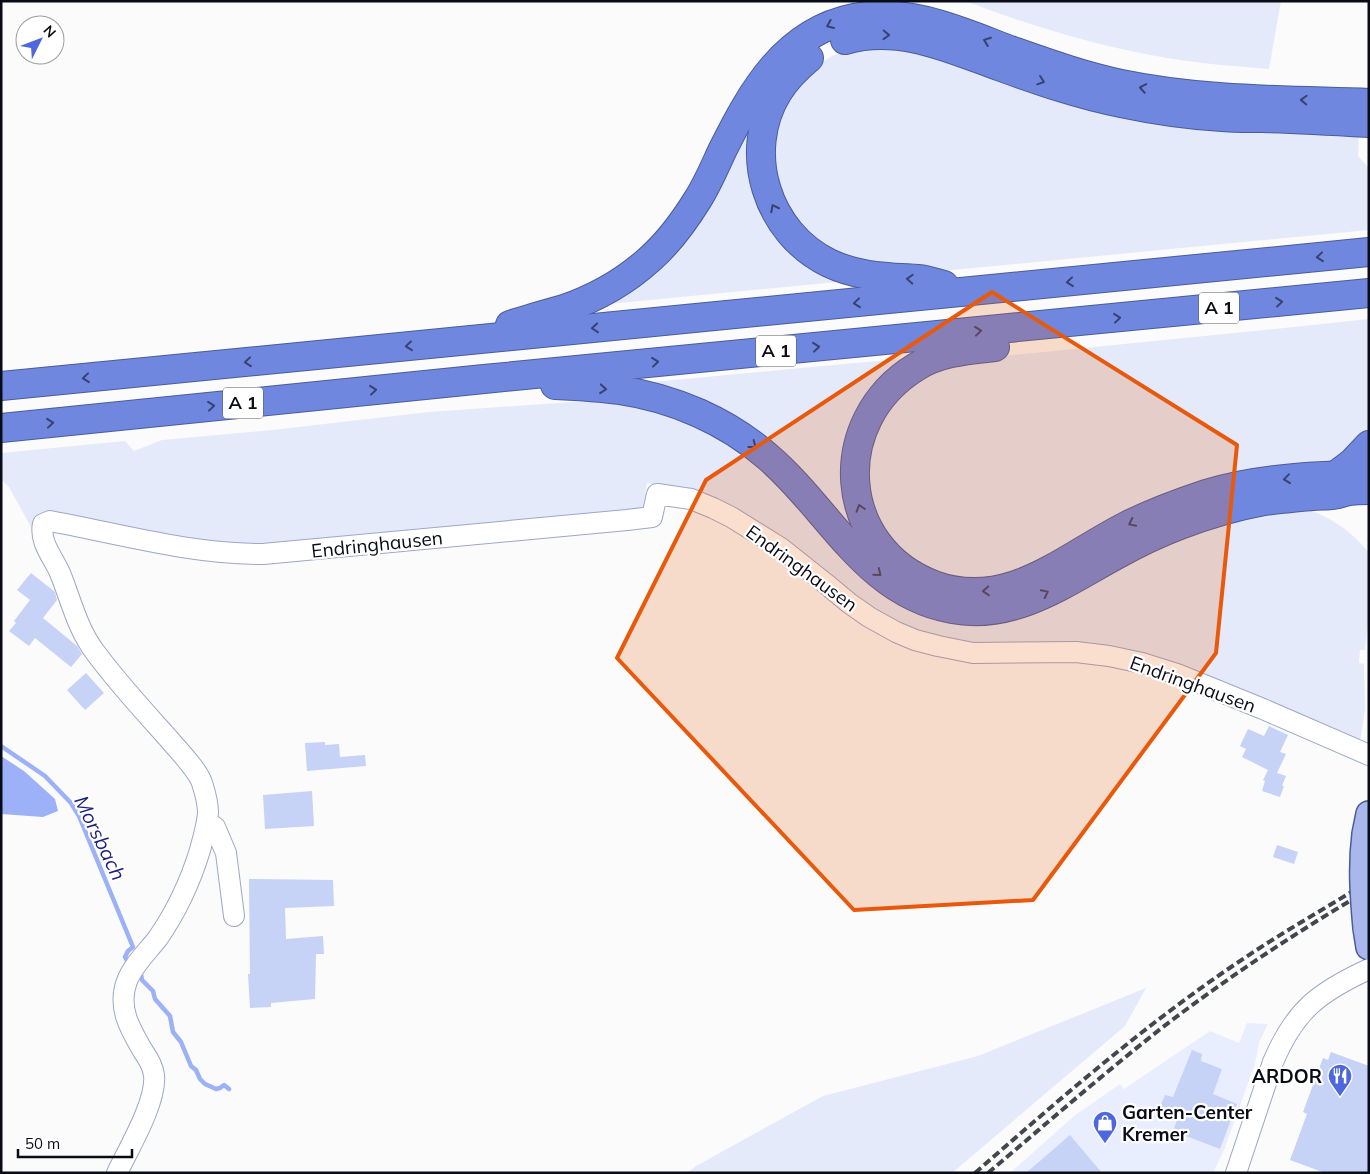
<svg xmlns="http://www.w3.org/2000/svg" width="1370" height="1174" viewBox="0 0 1370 1174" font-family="Mulish,sans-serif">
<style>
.built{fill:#e9eefe}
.green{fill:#e5eafa}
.water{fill:#9cb1f7}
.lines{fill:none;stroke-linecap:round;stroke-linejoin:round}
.stream{stroke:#9cb1f7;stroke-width:4.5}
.building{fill:#c6d2f6}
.minor-casing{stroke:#9da7c6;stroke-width:22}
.major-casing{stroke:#4b5c99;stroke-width:28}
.highway-casing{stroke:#4b5c99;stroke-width:30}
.minor{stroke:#fff;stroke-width:20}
.major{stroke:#a9b7ec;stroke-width:25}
.highway{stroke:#6f87df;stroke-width:28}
.rail{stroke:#43464d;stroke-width:4;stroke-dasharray:8 4;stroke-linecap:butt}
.major-bridge-casing{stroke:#4b5c99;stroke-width:28;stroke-linecap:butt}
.major-bridge{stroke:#a9b7ec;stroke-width:25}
.oneway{stroke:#374370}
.marked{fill:#e8590c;fill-opacity:0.2;stroke:#e8590c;stroke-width:4;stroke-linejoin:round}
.labels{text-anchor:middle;stroke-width:4.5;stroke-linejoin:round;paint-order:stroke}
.shield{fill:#fff;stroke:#53555c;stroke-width:1}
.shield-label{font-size:18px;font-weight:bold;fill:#090c16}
.street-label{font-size:19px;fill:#090c16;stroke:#fff}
.poi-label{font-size:19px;font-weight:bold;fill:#090c16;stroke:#fff;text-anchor:end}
.water-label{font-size:20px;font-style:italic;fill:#191d7f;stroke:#fff}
</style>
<rect width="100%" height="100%" fill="#fbfbfb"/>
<polygon class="built" points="1247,1023 1268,1024 1259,1042 1255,1064 1224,1150 1213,1173 1010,1173 1074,1116 1120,1084 1124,1089 1210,1031 1239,1043"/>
<g class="green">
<path d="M965,1H1281L1269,69C1235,66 1201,64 1167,58C1097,46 1031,26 965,1Z"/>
<polygon points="850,32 816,45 793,63 759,189 858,280 588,306 614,292 796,53"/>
<polygon points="891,45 954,63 1042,96 1111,116 1168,124 1359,131 1358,156 1369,168 1369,230 942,271 840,261 783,213 767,143 798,76 834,55 851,49"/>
<polygon points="1369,319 1369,431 1364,440 1345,459 1047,563 981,583 939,573 914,560 901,550 890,538 877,517 867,486 868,458 877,426 916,377 959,363 992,357 1265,330"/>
<path d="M917,358C870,389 852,420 848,476C846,506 863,538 884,560C922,598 978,608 1027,588C1058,575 1087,554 1116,538C1145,522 1175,511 1207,501L1209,509C1178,518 1148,530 1119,545C1080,566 1041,596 996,603C888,620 841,509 772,452C734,419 689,401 641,387V385L642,383L866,362Z"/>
<path d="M587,401L631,402L669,411L762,462L880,586L1108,568L1222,520L1302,507C1331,518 1349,528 1369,553V614L1365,650H1360L1359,663L1364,664L1365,708L1360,743L1202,678L980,647L918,635L671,488L647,483L645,493L650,496V503L641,512L262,551L48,514L37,538L9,487L1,479V453L125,441L134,451L162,440L272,430L429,412Z"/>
<polygon points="1146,988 1125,1026 952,1173 687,1173 696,1166 823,1096 978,1056"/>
</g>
<polygon class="water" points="1,756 24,771 55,799 58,811 43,817 1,814"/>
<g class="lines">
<g class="stream">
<polyline points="1,746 45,776 71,803 79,816 133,947 128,951 125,957 129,964"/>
<polyline points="141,974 142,980 153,991 155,999 170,1016 173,1032 181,1042 191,1066 196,1070 200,1079 205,1084 216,1089 220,1088 224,1085 229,1089"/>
</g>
</g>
<g class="building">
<polygon points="31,573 55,592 57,600 43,618 77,646 82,654 71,667 35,638 29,646 9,631 16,623 14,621 30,600 17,590"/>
<polygon points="86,673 104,693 85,710 67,690"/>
<polygon points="1269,726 1288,735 1280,752 1286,754 1277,773 1286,776 1282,786 1284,786 1280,797 1262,791 1265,781 1263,780 1268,770 1242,757 1246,749 1240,746 1248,729 1264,736"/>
<polygon points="325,742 325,745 339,744 340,757 365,755 366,766 307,771 305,743"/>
<polygon points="312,791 314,826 265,829 263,795"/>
<polygon points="1277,845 1298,852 1294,864 1273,857"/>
<polygon points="249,879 333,880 334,906 285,908 286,939 323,936 324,954 316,954 315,999 271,1003 271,1007 250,1008 248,974 250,974"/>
<polygon points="1192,1050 1202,1054 1201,1061 1222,1069 1213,1094 1237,1104 1220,1149 1173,1131 1178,1117 1165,1112 1166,1110 1160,1107 1165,1095 1173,1097"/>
<polygon points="1331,1052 1369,1066 1369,1173 1325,1173 1290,1160 1307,1114 1303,1112 1323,1058 1328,1060"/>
<polygon points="1070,1135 1102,1173 1026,1173"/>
</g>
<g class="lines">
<defs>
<g id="minor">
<polyline points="207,822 215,827 226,853 234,916"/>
<path d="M117,1173C129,1148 157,1101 154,1075C153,1067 148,1058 143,1051C130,1029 117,1007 127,981C133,965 148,951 158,938C178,909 190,883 200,850C203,838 207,826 208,813C208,804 205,792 202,783C198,770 177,749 168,738C143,710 117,682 95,652C77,628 71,600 60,573C53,557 39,542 43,524L50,521C120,534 190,554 263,554L627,520L652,517L657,494L691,499L713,508L731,517L781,548L825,583L849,603L869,617L896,632L915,640L938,646L973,653L1076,652L1109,656L1142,663L1177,674L1263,709L1369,755"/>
<path d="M1236,1173L1273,1062C1295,1010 1319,992 1369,969"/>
</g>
<g id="major">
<polyline points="1365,834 1369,814"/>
<polyline points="1366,928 1369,947"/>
</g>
<g id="highway">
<path d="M845,40C899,24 951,49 1001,67C1040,81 1080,95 1121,103C1154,110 1188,115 1222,117C1235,118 1249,118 1263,118C1298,119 1334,121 1369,123"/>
<path d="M809,58C797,68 786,79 778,92C741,152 767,233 829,263C858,277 887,277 918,279C927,280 936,283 944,285"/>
<path d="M510,325C528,319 546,314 564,309C596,298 626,281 651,258C670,241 685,220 698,199C708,183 715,166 723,149C752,91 785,32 854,18C908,7 960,31 1010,50C1047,63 1083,76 1121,84C1202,101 1287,100 1369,103"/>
<path d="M995,347C968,350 939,352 916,367C828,421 836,548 934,585C1008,612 1065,557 1126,526C1152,513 1179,503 1206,494C1257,478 1314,476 1368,474"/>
<path d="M555,385C577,386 598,387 619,390C674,398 727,421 768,457C829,509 866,594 952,609C1014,621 1066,582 1118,554C1138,543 1159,533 1180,525C1206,515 1237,506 1264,501C1281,499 1298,497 1314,496C1320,495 1327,496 1333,495C1339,494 1344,492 1350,491C1356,490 1363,490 1369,490"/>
<polyline points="1,386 1369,252"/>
<polyline points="1,428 484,379 1369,293"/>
<polyline points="1336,475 1352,463 1369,445"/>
</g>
</defs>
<use href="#minor" class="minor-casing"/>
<use href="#major" class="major-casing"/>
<use href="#highway" class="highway-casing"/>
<use href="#minor" class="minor"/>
<use href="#major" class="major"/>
<use href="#highway" class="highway"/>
<g class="rail">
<path d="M975,1173C1062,1097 1149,1021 1246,957C1286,930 1328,907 1369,881"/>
<path d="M988,1173C1046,1124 1103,1074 1163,1027C1227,978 1295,933 1365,892"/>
</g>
<defs>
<path id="major-bridge" d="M1365,834C1361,866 1363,896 1366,928"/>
</defs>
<use href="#major-bridge" class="major-bridge-casing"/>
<use href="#major-bridge" class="major-bridge"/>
</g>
<defs><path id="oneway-chevron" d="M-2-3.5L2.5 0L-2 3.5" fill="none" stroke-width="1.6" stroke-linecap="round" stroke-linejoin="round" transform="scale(1.25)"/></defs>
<g class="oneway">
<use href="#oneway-chevron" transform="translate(830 25) rotate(157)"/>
<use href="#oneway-chevron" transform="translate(886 35) rotate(2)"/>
<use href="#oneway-chevron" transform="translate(987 41) rotate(-159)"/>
<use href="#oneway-chevron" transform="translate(1041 81) rotate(19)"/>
<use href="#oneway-chevron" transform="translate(1143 88) rotate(-170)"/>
<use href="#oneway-chevron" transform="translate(1304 100) rotate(-178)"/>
<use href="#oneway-chevron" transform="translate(774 208) rotate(-117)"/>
<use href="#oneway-chevron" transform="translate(1320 257) rotate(174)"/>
<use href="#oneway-chevron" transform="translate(910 279) rotate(-177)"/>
<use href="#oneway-chevron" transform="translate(1070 282) rotate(174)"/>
<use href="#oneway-chevron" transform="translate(1279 302) rotate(-6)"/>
<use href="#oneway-chevron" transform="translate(857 303) rotate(174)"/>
<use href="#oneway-chevron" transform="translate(1117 318) rotate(-6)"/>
<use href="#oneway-chevron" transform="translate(595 328) rotate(175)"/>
<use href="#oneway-chevron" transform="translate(978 331) rotate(-6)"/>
<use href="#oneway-chevron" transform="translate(409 346) rotate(174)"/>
<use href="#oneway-chevron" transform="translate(816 347) rotate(-6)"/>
<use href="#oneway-chevron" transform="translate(248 362) rotate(174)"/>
<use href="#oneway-chevron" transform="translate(655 362) rotate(-6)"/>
<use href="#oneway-chevron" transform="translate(86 378) rotate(174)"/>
<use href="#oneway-chevron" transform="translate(603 389) rotate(5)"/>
<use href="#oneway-chevron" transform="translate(373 390) rotate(-6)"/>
<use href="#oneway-chevron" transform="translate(211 406) rotate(-6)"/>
<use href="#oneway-chevron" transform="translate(50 423) rotate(-6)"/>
<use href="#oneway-chevron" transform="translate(753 445) rotate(37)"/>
<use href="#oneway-chevron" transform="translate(1287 479) rotate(173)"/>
<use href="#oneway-chevron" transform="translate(860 508) rotate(-108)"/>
<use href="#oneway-chevron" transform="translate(1132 523) rotate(154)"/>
<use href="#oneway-chevron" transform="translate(878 573) rotate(39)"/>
<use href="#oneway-chevron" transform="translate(986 591) rotate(176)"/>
<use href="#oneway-chevron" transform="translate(1045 593) rotate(-26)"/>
</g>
<path class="marked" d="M992,292L1237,445L1216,653L1033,900L854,910L617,658L706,480Z"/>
<defs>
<symbol id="restaurant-pin" viewBox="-11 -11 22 30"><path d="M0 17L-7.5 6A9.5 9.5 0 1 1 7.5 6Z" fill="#4f67dc" stroke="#fff"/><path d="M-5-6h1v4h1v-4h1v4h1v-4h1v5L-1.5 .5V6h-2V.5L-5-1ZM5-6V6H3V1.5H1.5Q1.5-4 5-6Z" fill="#fff"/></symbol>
<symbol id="shop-pin" viewBox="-11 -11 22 30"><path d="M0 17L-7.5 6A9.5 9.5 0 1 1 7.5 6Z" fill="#4f67dc" stroke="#fff"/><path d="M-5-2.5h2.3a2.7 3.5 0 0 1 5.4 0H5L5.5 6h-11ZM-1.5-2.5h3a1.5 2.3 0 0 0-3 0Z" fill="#fff"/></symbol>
</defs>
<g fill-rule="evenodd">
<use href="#restaurant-pin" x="1326" y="1062" width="28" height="38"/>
<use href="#shop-pin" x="1091" y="1109" width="28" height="38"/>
</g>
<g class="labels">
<g class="shield">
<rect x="1199" y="292.5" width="40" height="31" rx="4"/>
<rect x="756" y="335.5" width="40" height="31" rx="4"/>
<rect x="223" y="387.5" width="40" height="31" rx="4"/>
</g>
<g class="shield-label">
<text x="1219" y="314">A 1</text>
<text x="776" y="357">A 1</text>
<text x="243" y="409">A 1</text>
</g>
<g class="street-label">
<text transform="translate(377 544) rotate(-6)" y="7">Endringhausen</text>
<text transform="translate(802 568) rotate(36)" y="7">Endringhausen</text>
<text transform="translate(1193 684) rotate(20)" y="7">Endringhausen</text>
</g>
<g class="poi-label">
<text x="1322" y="1083">ARDOR</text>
<text x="1122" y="1119" text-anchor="start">Garten-Center<tspan x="1122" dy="22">Kremer</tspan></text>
</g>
<g class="water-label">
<text transform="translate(100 838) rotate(64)" y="7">Morsbach</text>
</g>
</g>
<rect width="1370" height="1174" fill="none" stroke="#090c16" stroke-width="5"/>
<g transform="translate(40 40) rotate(48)"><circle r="24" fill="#ffffff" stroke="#9d9ea2"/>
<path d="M0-4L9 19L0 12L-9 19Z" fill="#4f67dc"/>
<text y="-8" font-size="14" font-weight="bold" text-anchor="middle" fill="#090c16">N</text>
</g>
<path d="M18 1149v8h114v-8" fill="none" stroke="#090c16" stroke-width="2.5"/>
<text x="25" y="1149" font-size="15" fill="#090c16" stroke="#ffffff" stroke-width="4" paint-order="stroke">50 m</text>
</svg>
